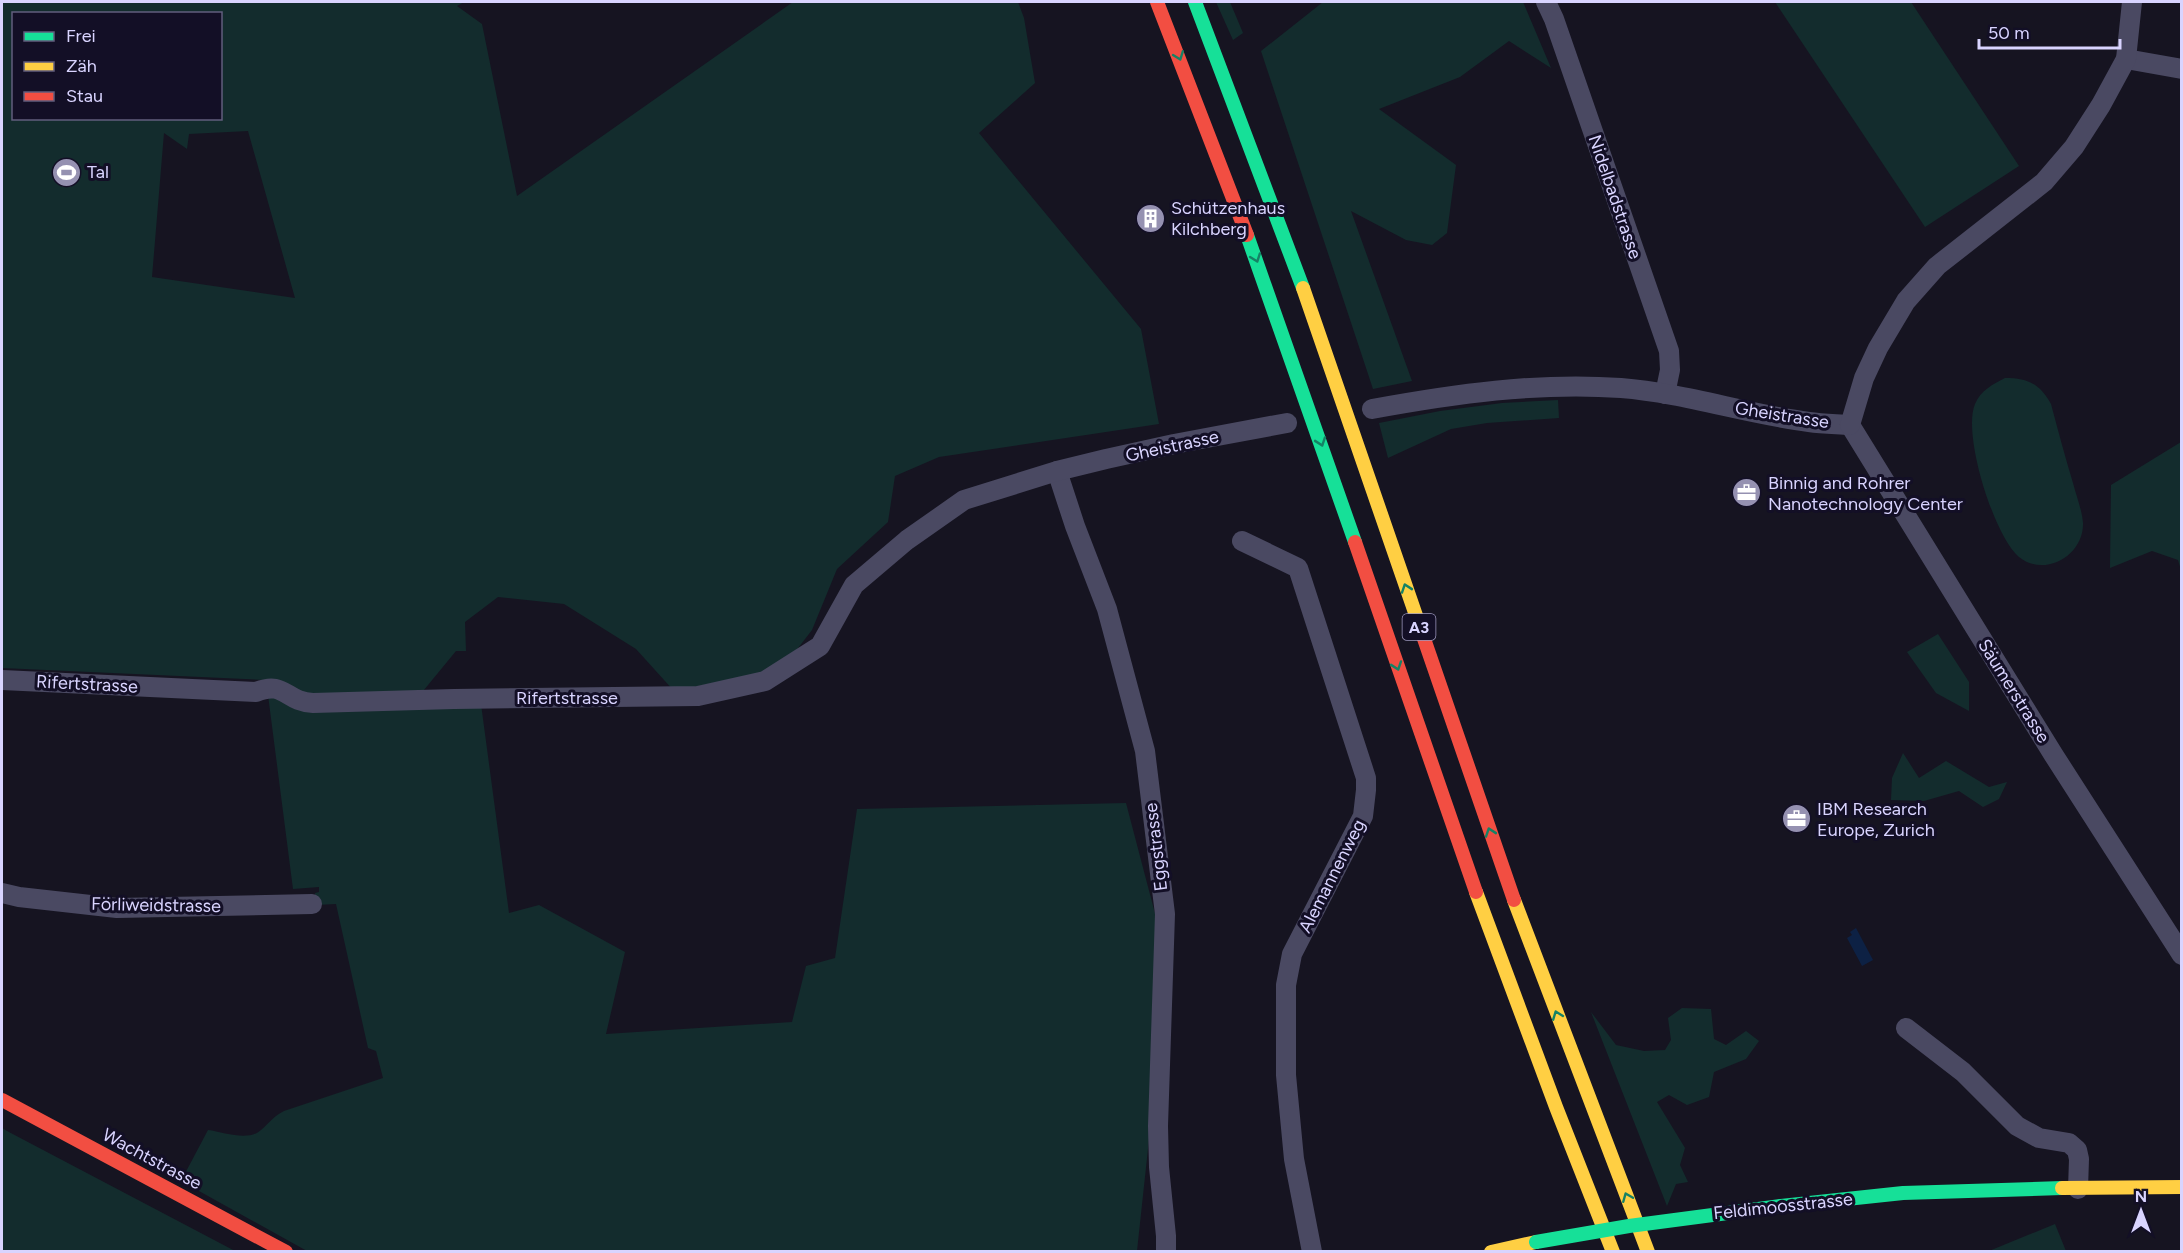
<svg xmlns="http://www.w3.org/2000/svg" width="2183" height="1253" viewBox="0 0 2183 1253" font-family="Figtree,sans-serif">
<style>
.green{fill:#132c2d;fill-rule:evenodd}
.water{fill:#0d2144}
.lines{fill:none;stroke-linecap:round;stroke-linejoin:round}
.street{stroke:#4a4962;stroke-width:20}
.fast{stroke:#16e098;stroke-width:14}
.slow{stroke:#ffcf43;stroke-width:14}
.jam{stroke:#f24e42;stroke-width:14}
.fast-bridge{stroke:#16e098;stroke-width:14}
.oneway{stroke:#158265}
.labels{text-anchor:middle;stroke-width:6;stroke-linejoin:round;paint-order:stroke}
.shield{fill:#130f26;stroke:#9e99be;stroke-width:1.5}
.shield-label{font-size:16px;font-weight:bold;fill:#d9d4ff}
.poi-label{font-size:18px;fill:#d9d4ff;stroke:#130f26;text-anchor:start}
.street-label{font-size:18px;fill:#d9d4ff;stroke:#130f26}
</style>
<rect width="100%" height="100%" fill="#161421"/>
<g class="green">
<path d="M2,2H464L457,6L482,24L517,196L793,2H1018L1024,18L1035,83L979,133L1141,329L1159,424L939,457L895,476L888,522L837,569L812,630L795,652L764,673L674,691L636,649L564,604L498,597L465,622L466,651H456L419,696L324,699L265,680L2,668ZM14,14H220V118H14ZM248,131L295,298L152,277L164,133L187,149L189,134Z"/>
<polygon points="1216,2 1230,2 1243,33 1233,40"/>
<polygon points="1323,2 1523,2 1551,68 1509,41 1460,77 1379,109 1456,165 1447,233 1432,245 1406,240 1351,211 1412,381 1373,389 1261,51"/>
<polygon points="1775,2 1911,2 2019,166 1925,227"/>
<path d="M2005,378C2028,378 2040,384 2051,404C2058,430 2065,457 2073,483C2076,495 2082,510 2083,523C2084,555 2045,578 2019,557C1994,536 1962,434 1975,404C1981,390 1992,385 2005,378Z"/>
<polygon points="1558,400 1559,418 1487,423 1451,429 1388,458 1379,423 1440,411 1502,403"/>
<polygon points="2181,442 2181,570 2178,560 2152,551 2110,568 2111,485"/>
<polygon points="1938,634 1969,682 1969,711 1936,693 1907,652"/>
<path d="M268,695L481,704L509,913L539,905L625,952L606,1034L792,1022L806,966L835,958L857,809L1126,803L1168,963L1137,1251H307L181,1181L208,1130C224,1132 248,1142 261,1130C269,1123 274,1116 284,1111L383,1078L376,1051L368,1048L336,904L316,905L315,893L319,892V887L293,889Z"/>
<polygon points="1903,753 1919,778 1946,761 1989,787 2007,782 1999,799 1983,807 1959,791 1924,801 1891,800 1892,778"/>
<polygon points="1682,1008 1711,1009 1714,1039 1726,1045 1746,1031 1759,1041 1746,1059 1714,1072 1709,1097 1687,1105 1669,1095 1657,1102 1685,1148 1680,1165 1688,1182 1676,1184 1667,1206 1591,1012 1616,1045 1644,1051 1665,1050 1671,1040 1668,1018"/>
<polygon points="2,1128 7,1131 235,1251 2,1251"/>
<polygon points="2055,1224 2066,1251 1989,1251"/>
</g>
<polygon class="water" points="1856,928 1873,960 1862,966 1847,938 1852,935 1850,932"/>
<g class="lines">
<g class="street">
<polyline points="1546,2 1554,19 1669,351 1670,370 1665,394"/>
<polyline points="2126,59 2182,69"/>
<path d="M1372,409C1454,394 1537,382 1621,388C1684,393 1746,414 1809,422C1823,424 1837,424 1850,425"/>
<polyline points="1850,425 2053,754 2182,955"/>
<polyline points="1850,425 1864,378 1878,348 1906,301 1937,266 2044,182 2074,147 2101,105 2126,59 2132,2"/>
<polyline points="1057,471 1075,526 1107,609 1145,751 1165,914 1158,1126 1159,1167 1166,1236 1166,1252"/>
<polyline points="1242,541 1298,568 1366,778 1366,790 1363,816 1292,954 1286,985 1286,1075 1294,1159 1312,1252"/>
<path d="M2,680L256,692C285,680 285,702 313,703L454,699L698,696L765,681L820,646L854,585L907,540L964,500L1057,471L1106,459L1174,444L1287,423"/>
<polyline points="2,893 19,897 117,908 312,904"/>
<polyline points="1906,1028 1963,1072 2017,1126 2039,1138 2069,1143 2077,1150 2079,1159 2078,1189"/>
</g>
<g class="fast">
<polyline points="1195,2 1303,288"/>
<polyline points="1247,235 1355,542"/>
<polyline points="1781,1206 1903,1193 2062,1188"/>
</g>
<g class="slow">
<polyline points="1303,288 1421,630"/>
<polyline points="1476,892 1556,1107 1613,1252"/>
<polyline points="1514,900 1648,1252"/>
<polyline points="2062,1188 2182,1187"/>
<polyline points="1491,1252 1536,1242"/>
</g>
<g class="jam">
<polyline points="1157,2 1247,235"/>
<polyline points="1355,542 1476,892"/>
<polyline points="1421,630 1514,900"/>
<polyline points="2,1100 286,1252"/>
</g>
<polyline class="fast-bridge" points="1536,1242 1629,1226 1781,1206"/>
</g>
<defs><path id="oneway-chevron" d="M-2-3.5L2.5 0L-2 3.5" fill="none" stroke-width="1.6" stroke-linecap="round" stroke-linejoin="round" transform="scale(1.5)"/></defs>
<g class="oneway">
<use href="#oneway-chevron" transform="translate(1179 56) rotate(69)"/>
<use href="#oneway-chevron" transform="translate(1256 258) rotate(70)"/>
<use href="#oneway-chevron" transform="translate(1321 442) rotate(71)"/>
<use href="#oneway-chevron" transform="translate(1406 588) rotate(-109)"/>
<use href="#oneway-chevron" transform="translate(1397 666) rotate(71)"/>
<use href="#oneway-chevron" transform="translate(1490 832) rotate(-109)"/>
<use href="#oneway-chevron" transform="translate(1557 1015) rotate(-111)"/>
<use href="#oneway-chevron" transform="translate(1627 1197) rotate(-112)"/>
</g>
<defs>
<symbol id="stadium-disc" viewBox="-11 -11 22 22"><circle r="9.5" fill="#9591b1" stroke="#130f26"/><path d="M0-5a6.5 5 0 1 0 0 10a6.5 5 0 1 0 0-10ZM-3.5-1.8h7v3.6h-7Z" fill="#fff"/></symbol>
<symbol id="building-disc" viewBox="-11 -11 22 22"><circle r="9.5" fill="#9591b1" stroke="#130f26"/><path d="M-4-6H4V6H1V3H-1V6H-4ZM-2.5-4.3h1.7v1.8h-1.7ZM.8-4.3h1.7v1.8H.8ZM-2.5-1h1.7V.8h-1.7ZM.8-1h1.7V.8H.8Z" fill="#fff"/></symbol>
<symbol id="office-disc" viewBox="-11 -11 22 22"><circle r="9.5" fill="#9591b1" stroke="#130f26"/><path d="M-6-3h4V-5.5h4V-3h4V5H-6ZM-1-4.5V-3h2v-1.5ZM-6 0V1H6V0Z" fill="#fff"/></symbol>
</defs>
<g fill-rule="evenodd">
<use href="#stadium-disc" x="50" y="156" width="33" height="33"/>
<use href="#building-disc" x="1134" y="202" width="33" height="33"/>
<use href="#office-disc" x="1730" y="476" width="33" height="33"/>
<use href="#office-disc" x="1780" y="802" width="33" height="33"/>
</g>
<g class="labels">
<rect class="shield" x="1402.5" y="614" width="33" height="26" rx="4.5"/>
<g class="shield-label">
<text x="1419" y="633">A3</text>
</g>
<g class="poi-label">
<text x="87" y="178">Tal</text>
<text x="1171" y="214">Schützenhaus<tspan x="1171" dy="21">Kilchberg</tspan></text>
<text x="1768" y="489">Binnig and Rohrer<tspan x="1768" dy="21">Nanotechnology Center</tspan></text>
<text x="1817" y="815">IBM Research<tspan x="1817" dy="21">Europe, Zurich</tspan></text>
</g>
<g class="street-label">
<text transform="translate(1615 197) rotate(71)" y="6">Nidelbadstrasse</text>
<text transform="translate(1782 415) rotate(9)" y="6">Gheistrasse</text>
<text transform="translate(1172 446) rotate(-12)" y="6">Gheistrasse</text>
<text transform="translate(87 684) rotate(3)" y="6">Rifertstrasse</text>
<text transform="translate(2014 691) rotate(58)" y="6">Säumerstrasse</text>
<text x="567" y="704">Rifertstrasse</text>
<text transform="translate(1156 847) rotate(-97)" y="6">Eggstrasse</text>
<text transform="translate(1332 876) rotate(-63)" y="6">Alemannenweg</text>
<text transform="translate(156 905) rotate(1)" y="6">Förliweidstrasse</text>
<text transform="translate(152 1159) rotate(28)" y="6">Wachtstrasse</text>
<text transform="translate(1783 1206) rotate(-6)" y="6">Feldimoosstrasse</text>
</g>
</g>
<rect width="2183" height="1253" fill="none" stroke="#d9d4ff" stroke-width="6"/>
<rect x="12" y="12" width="210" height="108" fill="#130f26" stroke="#625e7d" stroke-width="1.5"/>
<rect x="24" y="32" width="30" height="9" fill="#16e098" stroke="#625e7d" stroke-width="1.5"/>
<text x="66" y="42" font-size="18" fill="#d9d4ff">Frei</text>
<rect x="24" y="62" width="30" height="9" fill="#ffcf43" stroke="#625e7d" stroke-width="1.5"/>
<text x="66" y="72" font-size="18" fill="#d9d4ff">Zäh</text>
<rect x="24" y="92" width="30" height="9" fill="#f24e42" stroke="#625e7d" stroke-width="1.5"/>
<text x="66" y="102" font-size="18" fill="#d9d4ff">Stau</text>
<g transform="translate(2141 1211)" stroke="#130f26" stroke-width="4.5" paint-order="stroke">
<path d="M0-4.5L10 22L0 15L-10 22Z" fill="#d9d4ff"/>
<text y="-9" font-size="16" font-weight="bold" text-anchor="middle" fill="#d9d4ff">N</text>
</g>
<path d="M1979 39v9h141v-9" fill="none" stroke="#d9d4ff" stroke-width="3"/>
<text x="1988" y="39" font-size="18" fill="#d9d4ff" stroke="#130f26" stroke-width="4.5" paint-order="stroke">50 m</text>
</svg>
